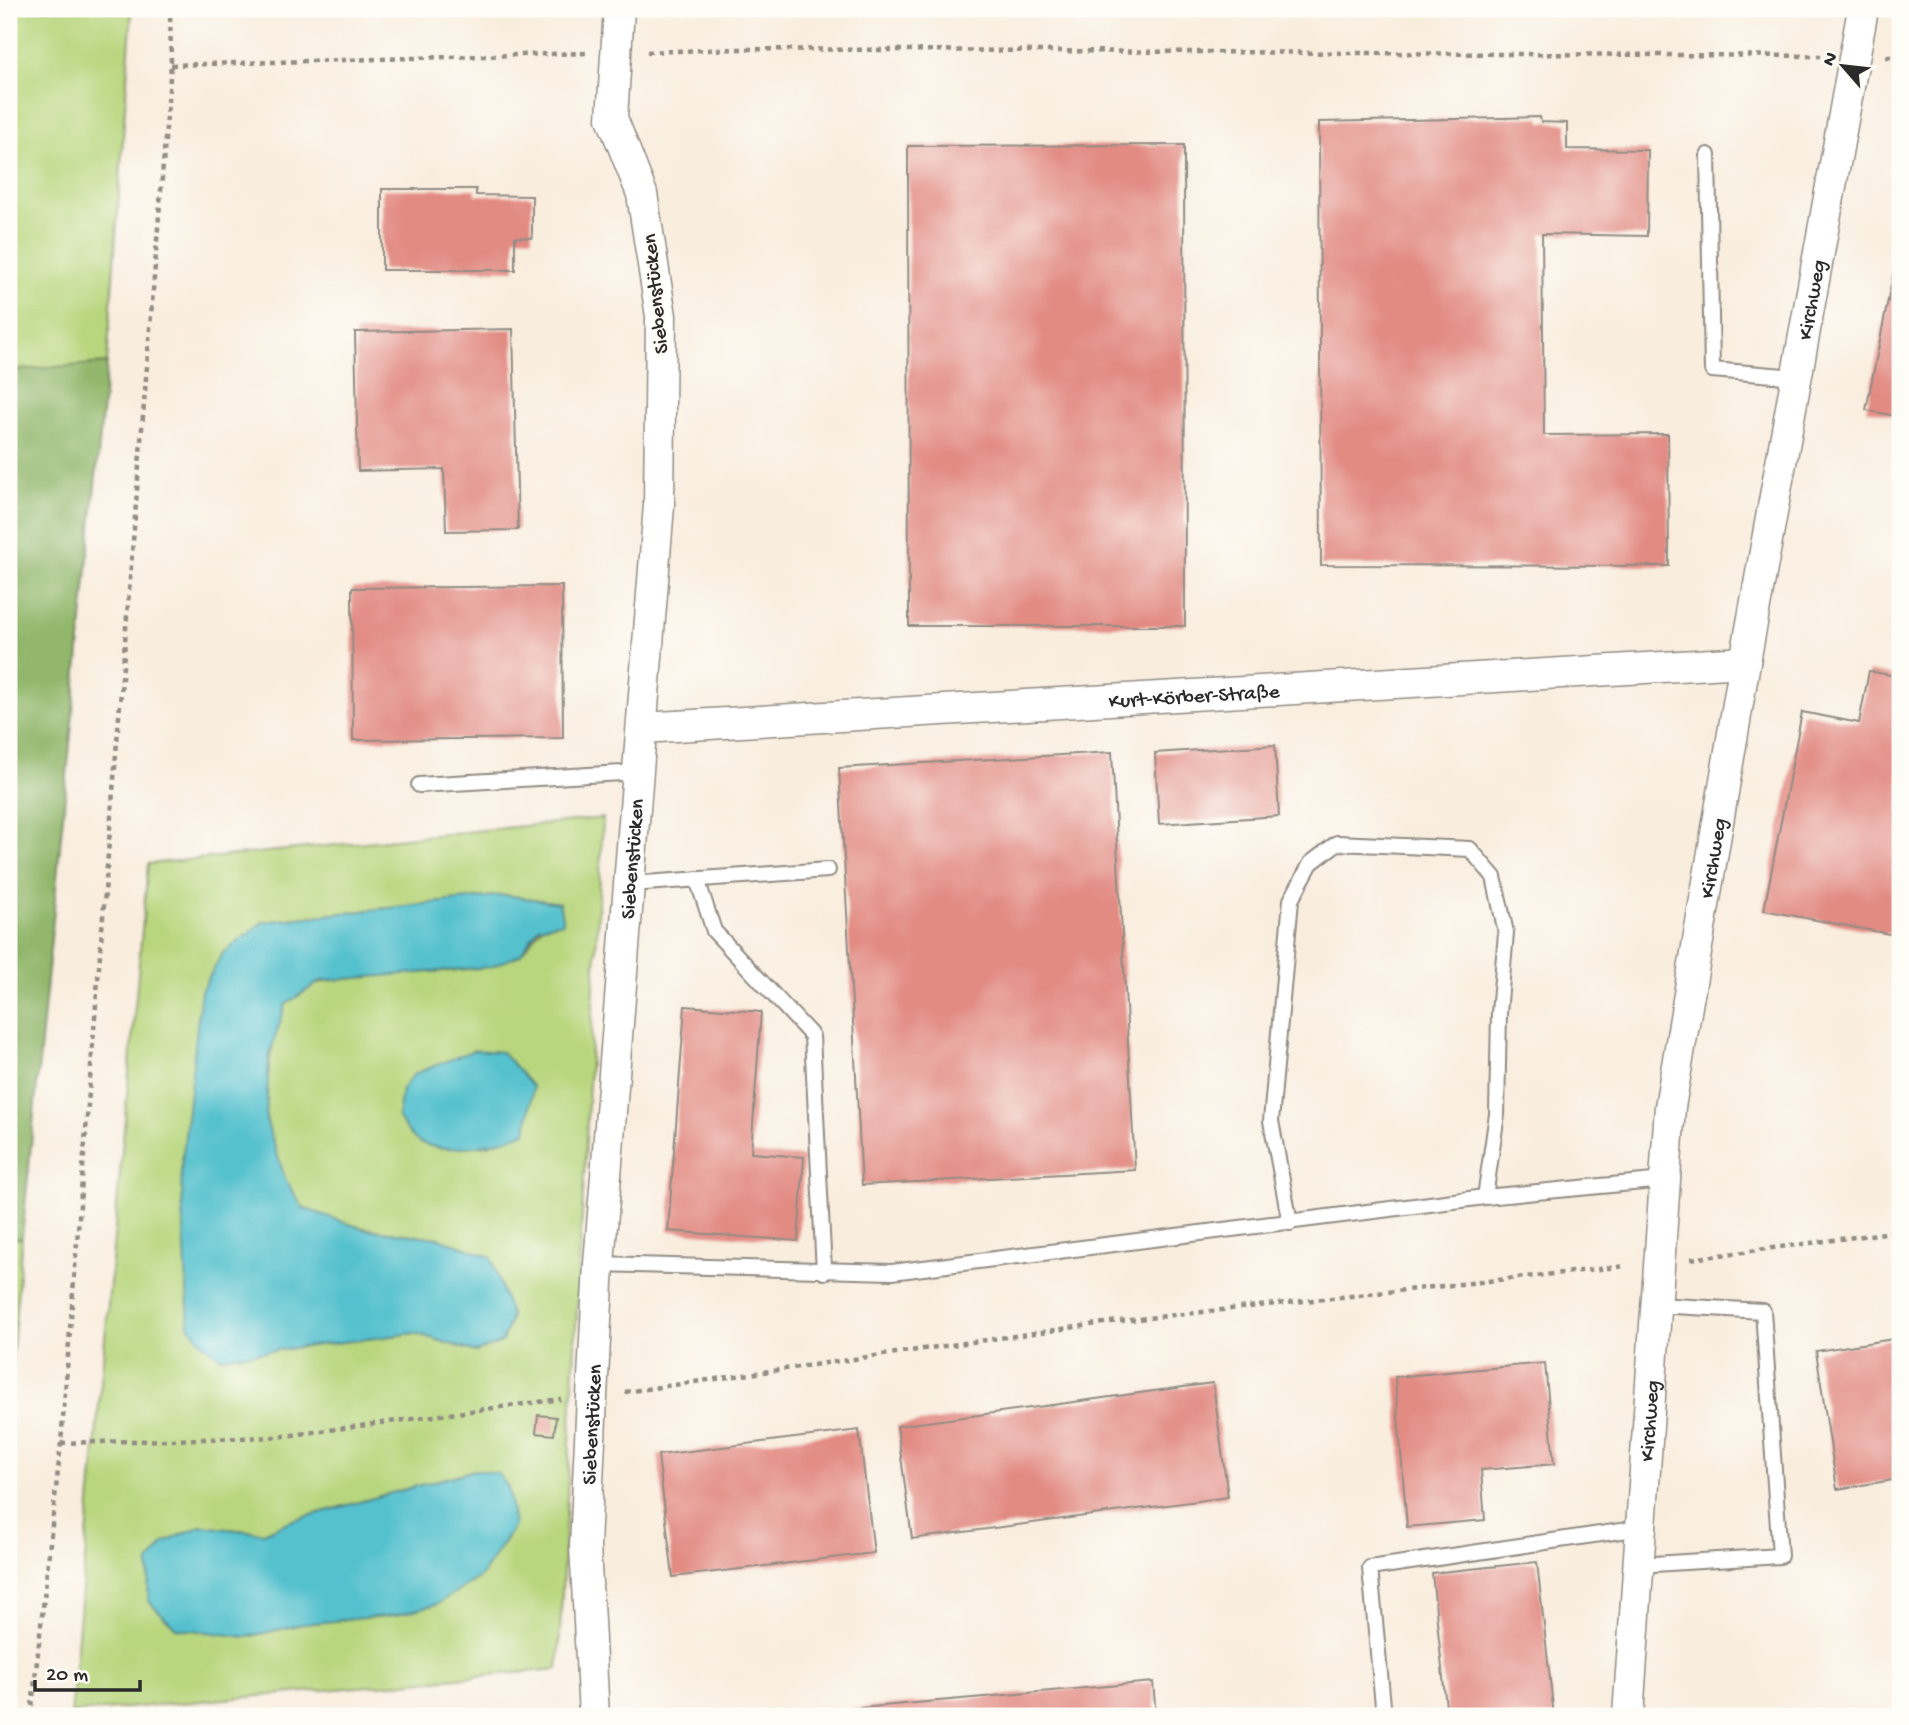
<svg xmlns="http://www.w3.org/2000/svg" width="1909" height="1725" viewBox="0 0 1909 1725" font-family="'Gochi Hand',sans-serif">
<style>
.green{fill:#b8d67d;stroke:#728054;stroke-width:2;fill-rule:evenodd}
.forest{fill:#92b76c;stroke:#5e714c;stroke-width:2}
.water{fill:#55c1ce;stroke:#40767c;stroke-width:2}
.building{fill:#e28b83}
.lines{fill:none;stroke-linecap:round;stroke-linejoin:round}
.service-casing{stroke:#928c84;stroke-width:18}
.minor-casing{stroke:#928c84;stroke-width:33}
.path{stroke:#928c84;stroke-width:4.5;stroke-dasharray:5 5;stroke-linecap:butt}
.service{stroke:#fff;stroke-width:14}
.minor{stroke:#fff;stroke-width:30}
.labels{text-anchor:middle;stroke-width:5;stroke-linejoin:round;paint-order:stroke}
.street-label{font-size:21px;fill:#2b2b2b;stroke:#fdfcf7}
</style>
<rect width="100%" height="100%" fill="#fdfcf7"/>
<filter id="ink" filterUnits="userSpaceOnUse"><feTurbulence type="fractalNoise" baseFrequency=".0143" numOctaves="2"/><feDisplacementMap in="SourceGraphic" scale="14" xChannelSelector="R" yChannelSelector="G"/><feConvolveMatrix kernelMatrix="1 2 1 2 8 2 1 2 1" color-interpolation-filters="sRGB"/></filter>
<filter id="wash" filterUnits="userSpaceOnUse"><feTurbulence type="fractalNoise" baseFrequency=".00686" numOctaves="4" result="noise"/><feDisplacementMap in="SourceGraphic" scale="28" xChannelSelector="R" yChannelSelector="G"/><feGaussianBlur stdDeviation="1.57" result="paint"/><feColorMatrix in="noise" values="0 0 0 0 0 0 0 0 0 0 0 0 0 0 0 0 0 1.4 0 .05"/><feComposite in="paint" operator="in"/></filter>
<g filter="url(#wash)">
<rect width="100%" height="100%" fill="#f9edde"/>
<g class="green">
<polygon points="9,9 132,9 107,363 9,371"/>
<path d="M603,818L558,1669L71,1713L148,864ZM505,895L559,903C549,915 528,950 516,956C458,987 328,956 287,1003C273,1020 262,1100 267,1122C271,1142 287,1198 305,1208C339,1229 399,1233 439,1238L476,1352L415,1333L220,1357L263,922ZM398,1117L491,1145C446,1146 425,1158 398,1117ZM475,1470L303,1624L246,1637L201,1526L264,1533L290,1521Z"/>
<polygon points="22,1238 9,1399 9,1240"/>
</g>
<polygon class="forest" points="107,363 22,1238 9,1240 9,371"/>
<g class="water">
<polygon points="505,895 559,903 563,922 539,927 520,955 490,967 321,981 286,1004 269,1056 266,1120 286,1181 303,1208 364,1229 439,1238 491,1257 511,1317 502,1342 476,1352 415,1333 220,1357 202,1342 189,1326 181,1171 201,991 223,953 263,922"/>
<path d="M474,1050L502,1052L533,1087L526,1132C498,1143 447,1156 419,1142C410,1137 403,1125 398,1117L402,1089L414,1074Z"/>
<polygon points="475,1470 497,1473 508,1487 514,1526 481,1576 437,1604 396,1615 303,1624 246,1637 176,1628 148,1601 149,1563 165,1542 201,1526 264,1533 290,1521"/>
</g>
<g id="blocks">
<g class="building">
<polygon points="1540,117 1541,122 1567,123 1567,149 1648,150 1647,236 1542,234 1544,435 1668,434 1669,566 1321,565 1319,122"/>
<polygon points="1184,145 1185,626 909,626 908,146"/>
<polygon points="382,189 476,189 476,195 532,196 532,238 515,237 515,270 382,270"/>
<polygon points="1899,245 1900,246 1900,417 1866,410"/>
<polygon points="513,329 518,530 446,531 444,469 358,471 355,332"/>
<polygon points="562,586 563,738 353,740 352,588"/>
<polygon points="1869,671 1900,677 1900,936 1764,910 1802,712 1859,723"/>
<polygon points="1275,745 1279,816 1159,824 1155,753"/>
<polygon points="1112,752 1135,1170 862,1185 839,768"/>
<polygon points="685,1006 761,1012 751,1153 804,1157 798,1241 668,1231"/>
<polygon points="1900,1338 1900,1479 1837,1489 1816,1351"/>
<polygon points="1545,1363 1554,1464 1481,1470 1485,1520 1407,1527 1395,1377"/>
<polygon points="1213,1383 1228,1497 912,1539 897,1426"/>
<polygon points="538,1415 556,1417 554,1435 536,1433"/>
<polygon points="859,1430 874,1553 673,1577 658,1455"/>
<polygon points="1537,1562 1554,1716 1447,1716 1432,1573"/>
<polygon points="1153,1682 1156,1716 815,1716 815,1712"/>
</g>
</g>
</g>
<g filter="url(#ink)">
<use href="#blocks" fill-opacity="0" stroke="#928c84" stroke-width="2"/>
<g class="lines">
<defs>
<g id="service">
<polyline points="1708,155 1712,370 1796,377"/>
<polyline points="419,785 639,772"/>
<polyline points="697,879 714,931 812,1036 824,1272"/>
<polyline points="631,884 828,870"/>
<polyline points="1290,1223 1271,1121 1291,900 1311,863 1337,843 1470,849 1494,877 1506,933 1499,1013 1497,1114 1485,1197"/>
<polyline points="599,1264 892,1272 1485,1197 1664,1180"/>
<polyline points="1638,1565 1780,1556 1763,1311 1655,1305"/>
<polyline points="1384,1716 1370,1568 1641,1528"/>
</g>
<g id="minor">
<path id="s1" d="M642,728L1745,662"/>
<path id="s2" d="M594,1716L585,1546L592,1397L599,1264L659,505L661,316L642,194L612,118L619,9"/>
<path id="s3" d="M1628,1716L1670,1107L1745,662L1863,9"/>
</g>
</defs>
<use href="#service" class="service-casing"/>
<use href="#minor" class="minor-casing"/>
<g class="path">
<polyline points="647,52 738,49 1821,56"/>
<polyline points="1886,57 1900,57"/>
<polyline points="171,65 586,53"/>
<polyline points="1691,1259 1900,1231"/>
<polyline points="625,1392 1111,1322 1627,1266"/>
<polyline points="61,1443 277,1437 561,1399"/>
<polyline points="31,1716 61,1443 171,65 170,9"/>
</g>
<use href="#service" class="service"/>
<use href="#minor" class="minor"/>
</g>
</g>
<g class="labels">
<g class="street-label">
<text transform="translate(654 294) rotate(-96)" y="7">Siebenstücken</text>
<text dy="7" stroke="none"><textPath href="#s3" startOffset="1430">Kirchweg</textPath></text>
<text dy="7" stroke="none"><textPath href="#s1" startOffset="553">Kurt-Körber-Straße</textPath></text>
<text dy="7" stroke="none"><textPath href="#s3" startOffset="863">Kirchweg</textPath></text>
<text dy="7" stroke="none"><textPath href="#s2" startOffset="859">Siebenstücken</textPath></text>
<text dy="7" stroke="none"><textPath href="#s3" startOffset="296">Kirchweg</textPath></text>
<text dy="7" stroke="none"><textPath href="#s2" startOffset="292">Siebenstücken</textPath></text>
</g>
</g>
<rect width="1909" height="1725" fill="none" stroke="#fdfcf7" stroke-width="35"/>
<g transform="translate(1843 66) rotate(298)" stroke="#fdfcf7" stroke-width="5" paint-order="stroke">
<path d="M0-5L12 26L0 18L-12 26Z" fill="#2b2b2b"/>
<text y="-10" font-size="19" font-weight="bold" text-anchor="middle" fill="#2b2b2b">N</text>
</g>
<path d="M35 1680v10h105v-10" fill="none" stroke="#2b2b2b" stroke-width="3.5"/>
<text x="46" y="1680" font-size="21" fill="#2b2b2b" stroke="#fdfcf7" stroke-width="5" paint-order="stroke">20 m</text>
</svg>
